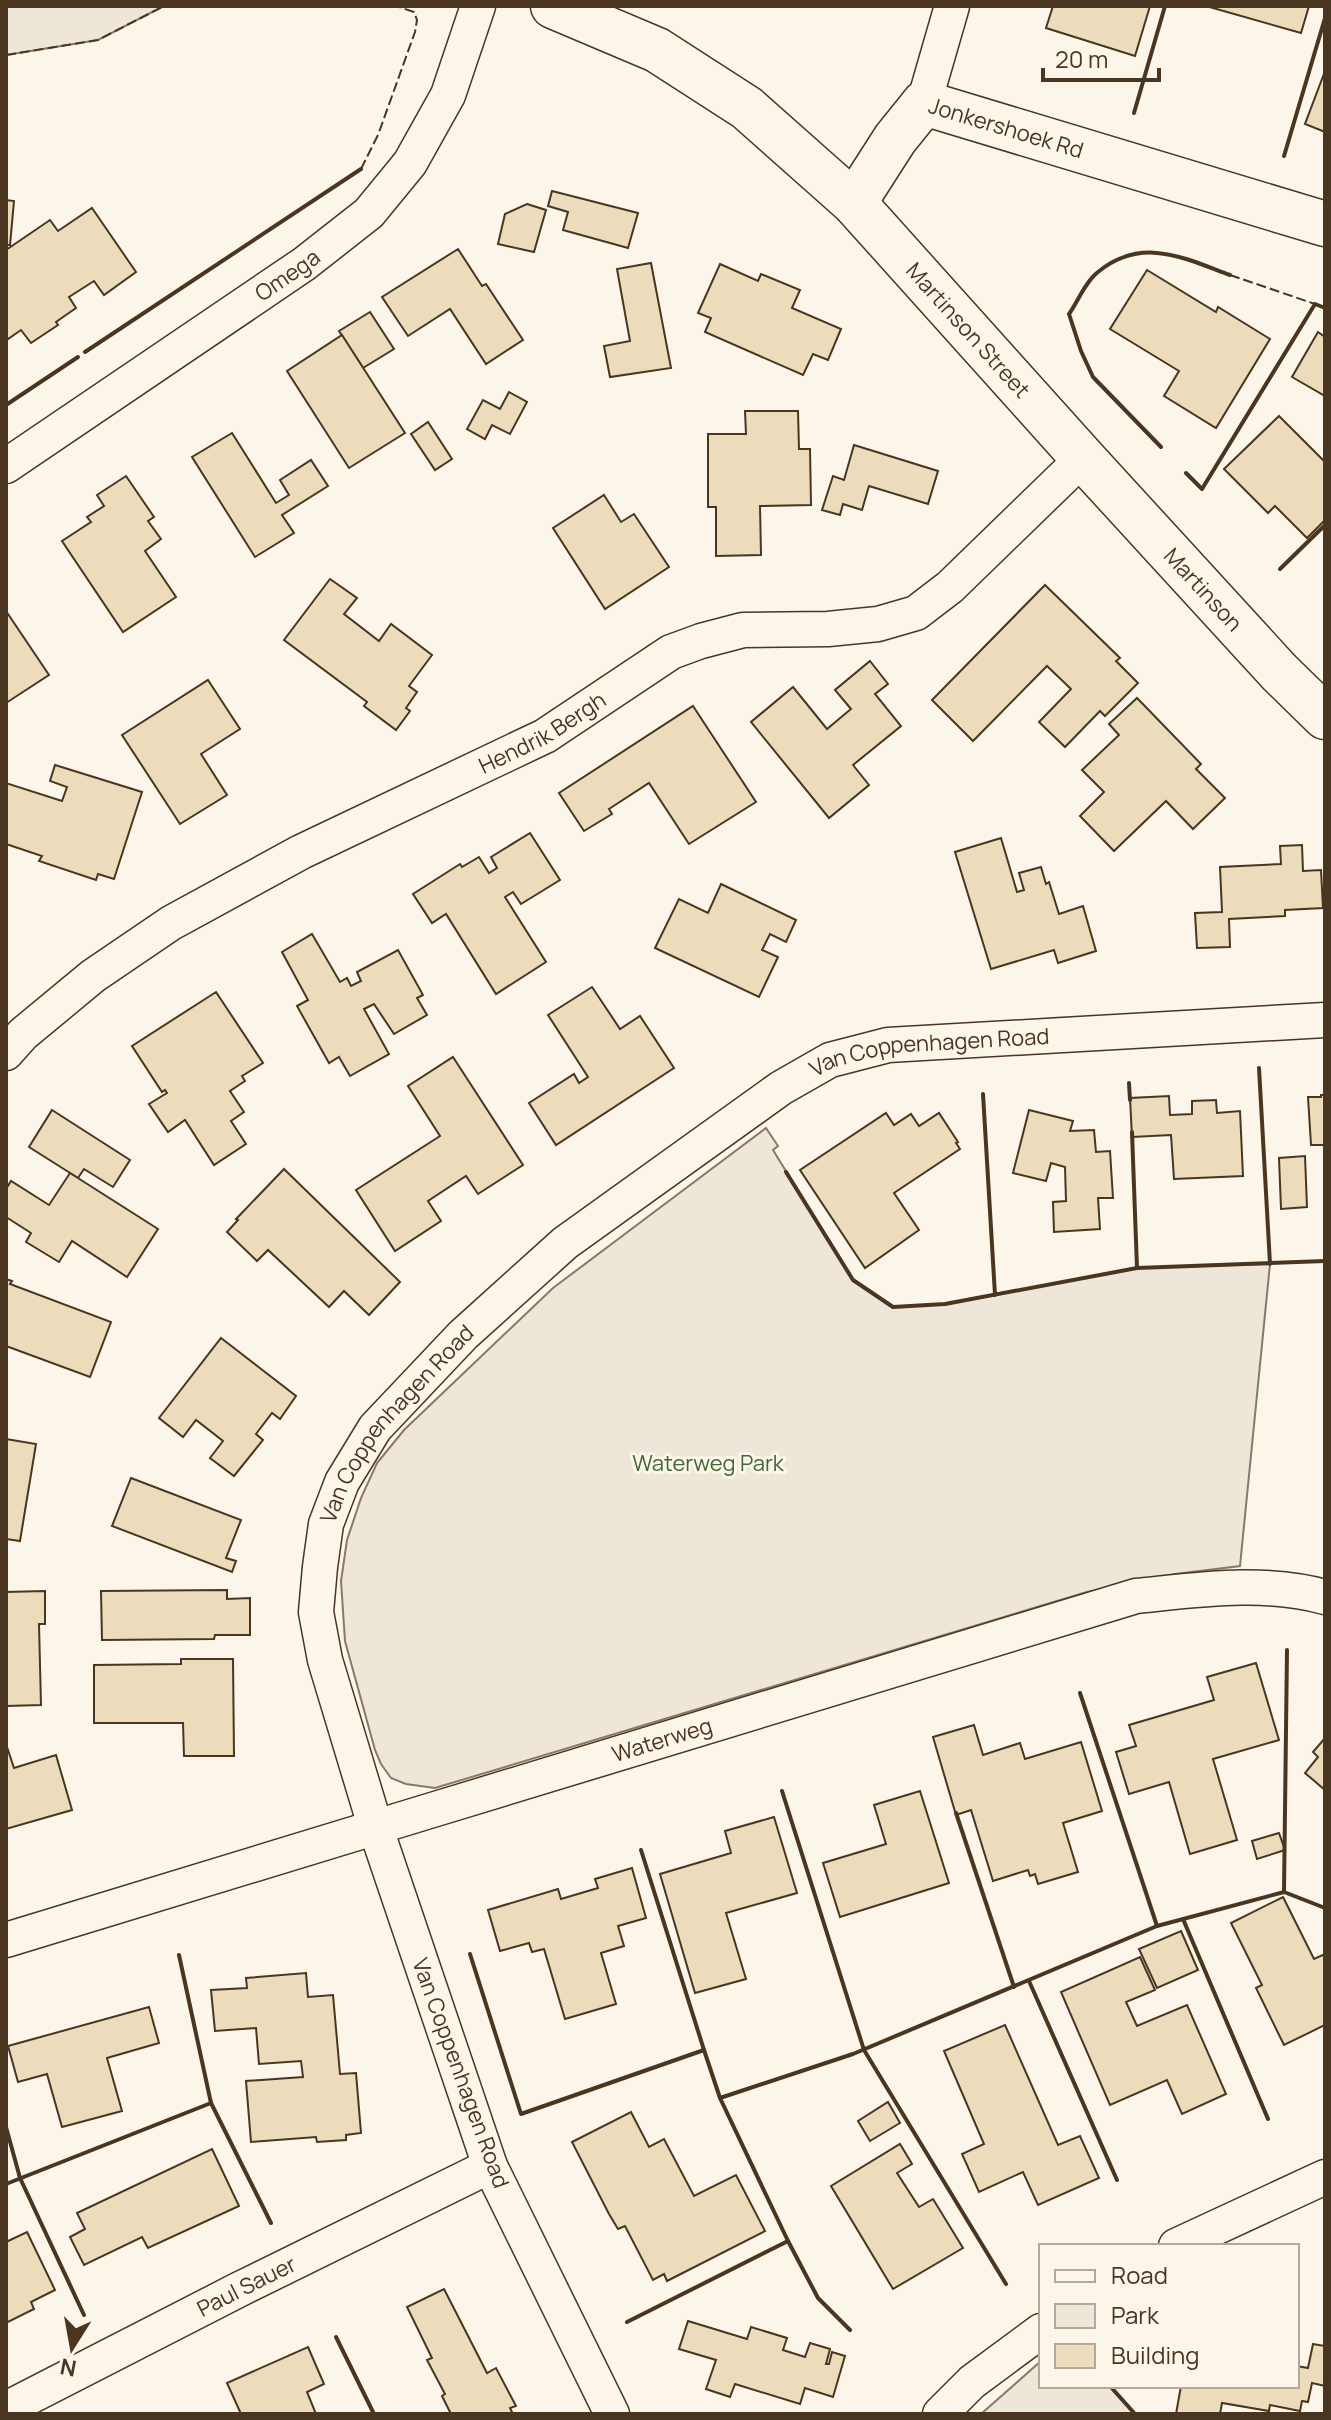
<svg xmlns="http://www.w3.org/2000/svg" width="1331" height="2420" viewBox="0 0 1331 2420" font-family="Manrope,sans-serif">
<style>
.green{fill:#ede6d9;stroke:#887966;stroke-width:2}
.building{fill:#ecdcbc;stroke:#4a3520;stroke-width:2}
.lines{fill:none;stroke-linecap:round;stroke-linejoin:round}
.street-casing{stroke:#4a3520;stroke-width:37}
.secondary-casing{stroke:#4a3520;stroke-width:47}
.street{stroke:#fbf6e9;stroke-width:34}
.secondary{stroke:#fbf6e9;stroke-width:44}
.fence{stroke:#4a3520;stroke-width:2;stroke-dasharray:10 4;stroke-linecap:butt}
.wall{stroke:#4a3520;stroke-width:4}
.labels{text-anchor:middle;stroke-width:6;stroke-linejoin:round;paint-order:stroke}
.street-label{font-size:22px;fill:#4a3520;stroke:#fbf6e9}
.park-label{font-size:22px;fill:#436837;stroke:#fbf6e9}
</style>
<rect width="100%" height="100%" fill="#fbf6e9"/>
<g class="green">
<polygon points="6,6 164,6 98,40 6,55"/>
<polygon points="766,1128 778,1146 773,1150 853,1280 893,1307 946,1304 1137,1268 1270,1264 1240,1566 1175,1574 1087,1592 435,1788 406,1784 391,1778 381,1764 375,1750 345,1641 341,1581 347,1540 361,1498 377,1463 404,1430 553,1288"/>
<polygon points="1041,2361 1041,2386 1110,2386 1135,2414 981,2414"/>
</g>
<g class="building">
<polygon points="1053,6 1150,6 1135,56 1046,28"/>
<polygon points="1206,6 1309,6 1301,33"/>
<polygon points="1325,71 1325,132 1305,124"/>
<polygon points="552,191 638,213 628,248 563,230 568,212 548,206"/>
<polygon points="6,200 14,201 10,245 6,245"/>
<polygon points="527,204 546,210 534,252 498,244 505,214"/>
<polygon points="92,208 136,272 104,295 94,281 69,297 76,308 56,322 58,325 31,343 21,330 8,339 6,336 6,250 50,220 58,231"/>
<polygon points="458,249 482,286 486,284 523,340 486,364 450,309 408,336 382,297"/>
<polygon points="651,263 671,368 610,377 604,346 630,341 617,269"/>
<polygon points="720,264 758,281 761,274 800,290 792,308 841,329 828,360 813,354 803,375 705,332 711,318 698,313"/>
<polygon points="1147,270 1216,312 1218,307 1270,339 1216,428 1164,396 1179,371 1110,329"/>
<polygon points="370,312 394,349 363,368 339,331"/>
<polygon points="1318,332 1325,337 1325,396 1292,377"/>
<polygon points="342,335 405,433 349,468 287,371"/>
<polygon points="509,392 527,402 510,434 492,425 485,439 467,429 483,400 500,409"/>
<polygon points="745,411 798,411 799,449 810,449 811,505 760,506 761,555 716,556 716,507 708,507 708,434 746,434"/>
<polygon points="1279,416 1325,462 1325,520 1307,538 1275,506 1268,513 1224,469"/>
<polygon points="428,422 452,459 435,470 411,434"/>
<polygon points="232,433 276,503 289,495 280,480 311,460 328,486 282,515 294,533 255,557 192,457"/>
<polygon points="854,445 938,471 928,504 869,486 862,510 843,504 840,515 822,510 833,476 844,480"/>
<polygon points="126,476 154,517 148,521 161,539 145,551 176,597 123,632 62,541 91,522 87,517 104,506 97,495"/>
<polygon points="604,495 621,522 634,514 669,567 605,609 553,528"/>
<polygon points="330,579 357,598 344,614 379,641 391,624 432,655 409,686 417,692 406,708 410,711 396,730 364,706 367,702 284,640"/>
<polygon points="1045,585 1120,658 1116,661 1138,683 1105,716 1100,711 1065,747 1039,722 1071,689 1047,666 973,741 932,700"/>
<polygon points="6,611 49,675 6,703"/>
<polygon points="870,661 888,684 875,694 901,726 853,765 869,785 829,818 751,722 793,687 827,729 851,709 835,690"/>
<polygon points="208,680 240,729 201,754 227,795 180,824 122,735"/>
<polygon points="1137,698 1201,764 1196,769 1225,798 1193,829 1166,801 1114,851 1080,816 1104,792 1082,770 1119,735 1109,724"/>
<polygon points="693,706 756,802 689,844 649,783 609,809 612,814 584,831 559,793"/>
<polygon points="55,765 142,792 114,879 98,874 96,880 39,861 42,856 6,844 6,783 62,801 67,787 50,781"/>
<polygon points="530,833 560,880 521,904 513,892 505,897 546,962 496,994 446,914 432,923 413,894 460,864 462,867 479,857 489,873 497,868 491,857"/>
<polygon points="1001,838 1017,892 1024,890 1019,873 1041,867 1046,884 1049,882 1059,914 1083,906 1096,951 1058,963 1054,950 991,969 955,852"/>
<polygon points="1302,845 1303,871 1321,870 1323,908 1285,910 1285,916 1229,919 1230,947 1197,948 1195,913 1222,912 1220,867 1281,864 1280,846"/>
<polygon points="721,884 796,920 786,942 770,934 762,950 778,957 759,997 655,948 679,899 708,913"/>
<polygon points="312,934 340,982 347,978 351,986 361,981 357,972 398,950 423,995 417,998 427,1015 394,1034 374,1004 364,1009 389,1054 350,1076 339,1057 329,1063 297,1006 308,1000 282,952"/>
<polygon points="592,987 620,1029 640,1016 674,1068 556,1145 529,1103 574,1074 579,1083 588,1077 548,1015"/>
<polygon points="216,992 263,1063 242,1076 245,1081 230,1091 244,1112 231,1121 246,1144 214,1165 185,1120 168,1132 149,1104 167,1093 165,1090 162,1092 132,1046"/>
<polygon points="453,1057 523,1165 478,1194 466,1176 428,1201 441,1221 395,1251 356,1190 440,1136 408,1086"/>
<polygon points="1321,1095 1325,1095 1325,1167 1324,1145 1311,1145 1308,1097 1321,1097"/>
<polygon points="1169,1096 1170,1115 1192,1114 1192,1101 1216,1100 1217,1113 1240,1111 1243,1176 1174,1179 1171,1135 1132,1137 1130,1098"/>
<polygon points="52,1110 130,1160 113,1187 84,1169 78,1178 29,1147"/>
<polygon points="1029,1110 1073,1121 1070,1131 1094,1130 1096,1152 1110,1151 1113,1198 1098,1198 1100,1229 1054,1232 1053,1202 1066,1201 1065,1167 1051,1163 1046,1181 1013,1173"/>
<polygon points="886,1113 894,1125 911,1114 919,1126 939,1113 958,1142 956,1143 960,1149 894,1193 919,1230 865,1268 800,1170"/>
<polygon points="1305,1156 1307,1207 1281,1209 1279,1158"/>
<polygon points="284,1169 400,1282 369,1315 344,1291 329,1307 268,1250 257,1261 227,1232 238,1220 236,1219"/>
<polygon points="70,1173 158,1229 127,1277 72,1241 59,1262 26,1242 31,1233 6,1217 6,1189 11,1181 49,1205"/>
<polygon points="6,1279 12,1281 10,1284 111,1322 90,1377 6,1346"/>
<polygon points="221,1338 296,1396 280,1419 272,1413 256,1434 263,1440 234,1476 210,1458 223,1441 196,1420 183,1437 159,1418"/>
<polygon points="6,1439 36,1444 20,1541 6,1539"/>
<polygon points="131,1478 241,1520 226,1558 236,1561 232,1572 112,1526"/>
<polygon points="227,1590 227,1599 250,1598 250,1635 215,1635 214,1639 102,1640 101,1591"/>
<polygon points="45,1591 45,1624 39,1624 41,1705 6,1706 6,1592"/>
<polygon points="181,1659 233,1659 234,1756 184,1756 183,1723 94,1723 94,1665 181,1664"/>
<polygon points="1256,1663 1279,1740 1213,1759 1237,1840 1190,1854 1169,1782 1129,1794 1116,1752 1136,1746 1129,1725 1214,1700 1207,1677"/>
<polygon points="974,1725 983,1755 1020,1743 1025,1759 1081,1742 1102,1811 1063,1823 1078,1872 1038,1884 1035,1874 1030,1876 1028,1870 993,1881 971,1810 956,1815 933,1737"/>
<polygon points="1325,1738 1325,1790 1305,1773 1318,1757 1313,1752"/>
<polygon points="6,1744 14,1768 56,1755 72,1810 6,1829"/>
<polygon points="920,1791 949,1883 840,1917 823,1863 886,1844 874,1805"/>
<polygon points="774,1817 797,1893 726,1913 746,1979 695,1993 660,1874 731,1853 725,1831"/>
<polygon points="1279,1833 1285,1850 1257,1859 1252,1841"/>
<polygon points="632,1868 646,1918 618,1926 624,1946 601,1953 616,2004 565,2019 544,1949 532,1952 529,1943 500,1951 488,1910 558,1889 561,1899 598,1888 595,1879"/>
<polygon points="1283,1897 1314,1959 1325,1954 1325,2025 1284,2045 1256,1988 1262,1985 1231,1923"/>
<polygon points="1181,1931 1198,1970 1157,1988 1139,1949"/>
<polygon points="1140,1957 1155,1990 1126,2002 1137,2026 1187,2005 1226,2094 1182,2114 1167,2080 1110,2105 1061,1992"/>
<polygon points="306,1973 308,1997 333,1995 340,2074 356,2073 361,2133 346,2135 346,2140 317,2142 316,2137 251,2142 246,2081 303,2077 301,2061 259,2064 256,2028 215,2031 211,1990 247,1988 246,1978"/>
<polygon points="149,2007 159,2043 107,2058 122,2111 62,2127 47,2074 18,2082 8,2046"/>
<polygon points="1005,2025 1058,2145 1080,2136 1099,2178 1038,2205 1023,2172 979,2192 962,2154 984,2144 944,2051"/>
<polygon points="888,2102 900,2123 870,2141 858,2121"/>
<polygon points="631,2112 649,2147 664,2139 694,2196 736,2175 765,2231 667,2281 664,2274 653,2280 625,2226 618,2229 609,2214 572,2142"/>
<polygon points="900,2144 912,2164 897,2173 919,2207 933,2199 963,2248 893,2289 831,2186"/>
<polygon points="212,2149 239,2206 148,2248 142,2237 84,2265 70,2237 85,2229 77,2213"/>
<polygon points="27,2232 55,2290 31,2302 34,2309 6,2323 6,2242"/>
<polygon points="444,2289 487,2373 496,2368 516,2406 510,2408 513,2414 451,2414 442,2396 445,2394 427,2360 432,2358 407,2307"/>
<polygon points="688,2321 747,2339 751,2327 787,2338 783,2350 805,2357 810,2343 830,2349 826,2364 829,2364 832,2352 845,2356 833,2397 805,2388 800,2404 735,2384 730,2397 706,2389 716,2360 679,2349"/>
<polygon points="1313,2344 1325,2346 1325,2386 1312,2383 1308,2402 1302,2401 1300,2411 1270,2405 1269,2411 1222,2403 1220,2414 1176,2414 1181,2386 1297,2386 1297,2366 1308,2368"/>
<polygon points="308,2347 324,2384 307,2392 316,2414 241,2414 227,2383"/>
</g>
<g class="lines">
<defs>
<g id="street">
<polyline points="924,103 952,6"/>
<path id="s1" d="M6,466L304,264L369,213L410,163L448,95L478,6"/>
<path id="s2" d="M6,1053L23,1034L93,976L171,923L301,852L545,736L671,652L701,641L743,630L828,629L878,624L916,613L950,587L1083,458"/>
<path id="s3" d="M6,1940C383,1826 758,1709 1136,1596C1197,1590 1264,1580 1325,1597"/>
<polyline points="1176,2246 1325,2177"/>
<path id="s4" d="M6,2409L238,2290L490,2166"/>
<path id="s5" d="M612,2414L490,2166L376,1829L325,1660L316,1612L320,1567L326,1524L342,1482L375,1428L463,1335L565,1243L781,1088L830,1060L888,1045L1325,1020"/>
<polyline points="940,2414 972,2382 1041,2331"/>
</g>
<g id="secondary">
<path id="s6" d="M553,6L657,50L747,108L854,203L1083,458L1279,672L1325,717"/>
<path id="s7" d="M854,203L895,139L924,103L1325,224"/>
</g>
</defs>
<use href="#street" class="street-casing"/>
<use href="#secondary" class="secondary-casing"/>
<use href="#street" class="street"/>
<use href="#secondary" class="secondary"/>
<g class="fence">
<polyline points="6,55 98,40 164,6"/>
<polyline points="361,169 378,135 415,32 417,20 414,12 396,6"/>
<polyline points="1230,275 1315,304"/>
</g>
<g class="wall">
<polyline points="1134,113 1165,6"/>
<polyline points="1284,156 1325,18"/>
<polyline points="85,352 361,169"/>
<polyline points="6,405 78,357"/>
<path d="M1161,447L1093,377L1081,351L1069,314C1078,301 1086,281 1098,272C1142,236 1184,258 1230,275"/>
<polyline points="1186,473 1202,489 1315,304 1325,308"/>
<polyline points="1280,569 1325,525"/>
<polyline points="1259,1068 1270,1264"/>
<polyline points="1129,1083 1130,1100"/>
<polyline points="983,1094 995,1295"/>
<polyline points="1132,1132 1137,1268"/>
<polyline points="786,1172 853,1280 893,1307 945,1304 1137,1268 1325,1261"/>
<polyline points="1080,1693 1157,1926"/>
<polyline points="782,1791 864,2050 1006,2284"/>
<polyline points="956,1813 1014,1987"/>
<polyline points="641,1850 704,2050"/>
<polyline points="1284,1892 1287,1650"/>
<polyline points="1183,1919 1268,2119"/>
<polyline points="470,1954 521,2114 704,2050 720,2098 853,2054 1157,1926 1284,1892 1325,1908"/>
<polyline points="179,1955 211,2103 271,2223"/>
<polyline points="1029,1981 1117,2180"/>
<polyline points="720,2098 788,2241 818,2298 850,2330"/>
<polyline points="6,2127 20,2178 84,2315"/>
<polyline points="6,2184 211,2103"/>
<polyline points="627,2322 788,2241"/>
<polyline points="336,2337 374,2414"/>
<polyline points="1110,2386 1135,2414"/>
</g>
</g>
<g class="labels">
<g class="street-label">
<text dy="8" stroke="none"><textPath href="#s7" startOffset="208">Jonkershoek Rd</textPath></text>
<text dy="8" stroke="none"><textPath href="#s1" startOffset="340">Omega</textPath></text>
<text dy="8" stroke="none"><textPath href="#s6" startOffset="534">Martinson Street</textPath></text>
<text dy="8" stroke="none"><textPath href="#s6" startOffset="884">Martinson</textPath></text>
<text dy="8" stroke="none"><textPath href="#s2" startOffset="628">Hendrik Bergh</textPath></text>
<text dy="8" stroke="none"><textPath href="#s5" startOffset="1742">Van Coppenhagen Road</textPath></text>
<text dy="8" stroke="none"><textPath href="#s5" startOffset="1070">Van Coppenhagen Road</textPath></text>
<text dy="8" stroke="none"><textPath href="#s3" startOffset="686">Waterweg</textPath></text>
<text transform="translate(461 2073) rotate(70)" y="8">Van Coppenhagen Road</text>
<text dy="8" stroke="none"><textPath href="#s4" startOffset="270">Paul Sauer</textPath></text>
</g>
<g class="park-label">
<text x="708" y="1471">Waterweg Park</text>
</g>
</g>
<rect width="1331" height="2420" fill="none" stroke="#4a3520" stroke-width="16"/>
<rect x="1039" y="2244" width="260" height="144" fill="#fbf6e9" stroke="#b4a999" stroke-width="2"/>
<rect x="1055" y="2270" width="40" height="12" fill="#fbf6e9" stroke="#b4a999" stroke-width="2"/>
<text x="1111" y="2284" font-size="24" fill="#4a3520">Road</text>
<rect x="1055" y="2304" width="40" height="24" fill="#ede6d9" stroke="#b4a999" stroke-width="2"/>
<text x="1111" y="2324" font-size="24" fill="#4a3520">Park</text>
<rect x="1055" y="2344" width="40" height="24" fill="#ecdcbc" stroke="#b4a999" stroke-width="2"/>
<text x="1111" y="2364" font-size="24" fill="#4a3520">Building</text>
<g transform="translate(72 2348) rotate(191)" stroke="#fbf6e9" stroke-width="6" paint-order="stroke">
<path d="M0-6L14 30L0 20L-14 30Z" fill="#4a3520"/>
<text y="-12" font-size="22" font-weight="bold" text-anchor="middle" fill="#4a3520">N</text>
</g>
<path d="M1043 68v12h116v-12" fill="none" stroke="#4a3520" stroke-width="4"/>
<text x="1055" y="68" font-size="24" fill="#4a3520" stroke="#fbf6e9" stroke-width="6" paint-order="stroke">20 m</text>
</svg>
